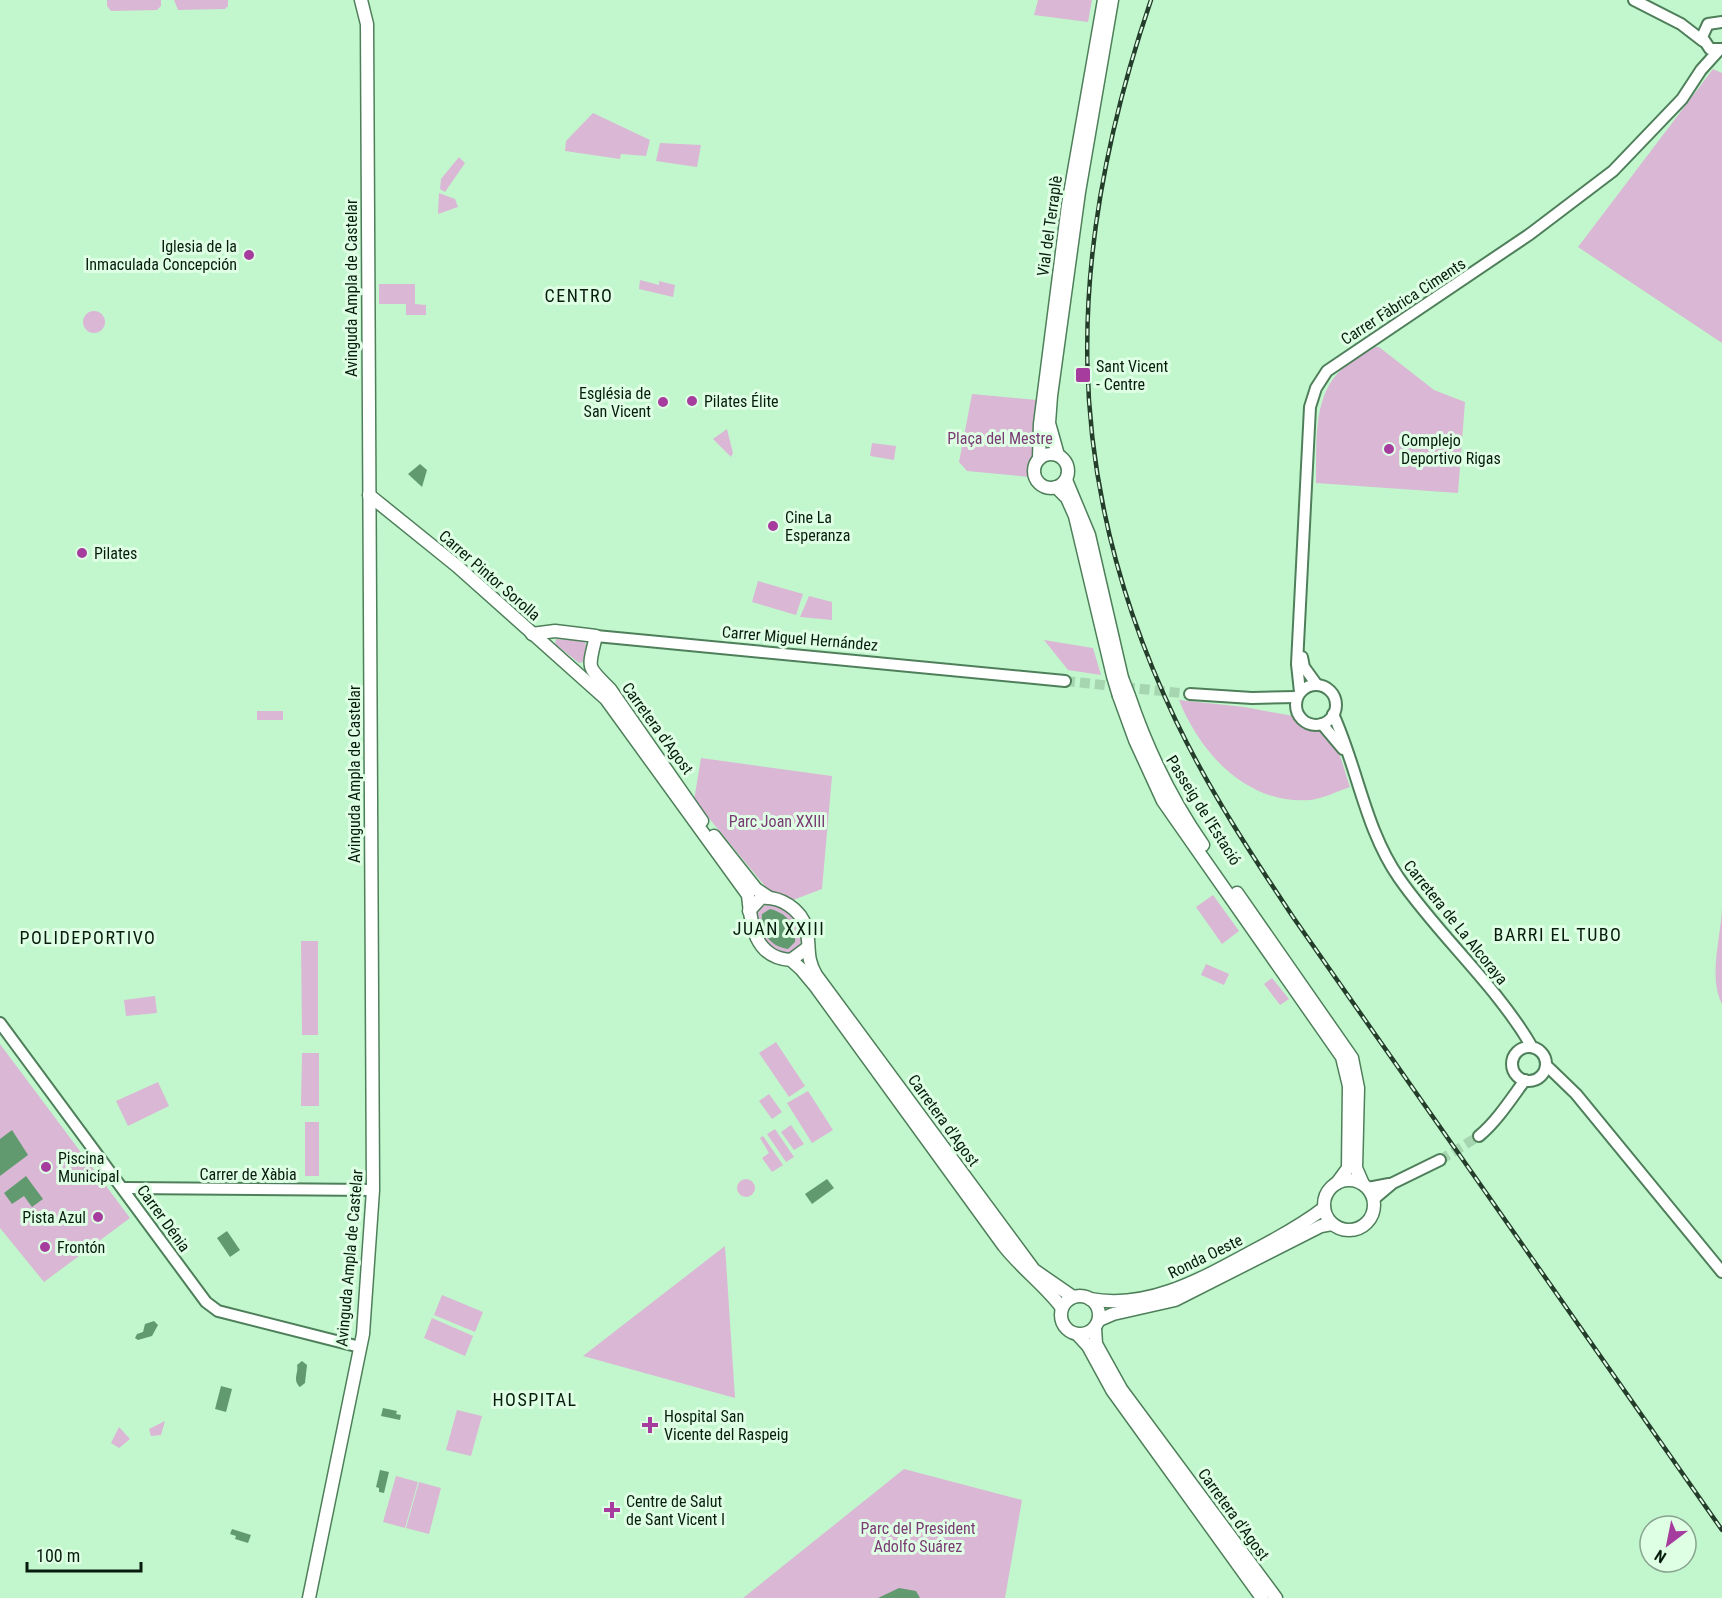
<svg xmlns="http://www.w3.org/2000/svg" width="1722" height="1598" viewBox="0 0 1722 1598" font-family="'Roboto Condensed',sans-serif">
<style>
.green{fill:#dab7d5}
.water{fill:#629a70}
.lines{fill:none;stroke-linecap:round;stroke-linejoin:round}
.tertiary-tunnel{stroke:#a6d6b0;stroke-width:10;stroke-dasharray:10 5;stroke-linecap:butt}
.tertiary-casing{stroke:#4e7f5a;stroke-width:14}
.secondary-casing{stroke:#4e7f5a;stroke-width:15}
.tertiary{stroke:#fff;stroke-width:10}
.secondary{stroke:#fff;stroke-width:12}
.rail-casing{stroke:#243e2b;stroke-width:4.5}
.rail{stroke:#dfffe5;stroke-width:2;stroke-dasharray:7;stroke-linecap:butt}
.secondary-bridge-casing{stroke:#4e7f5a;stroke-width:15;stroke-linecap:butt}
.secondary-bridge{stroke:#fff;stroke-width:12}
.poi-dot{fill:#a63c9e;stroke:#dfffe5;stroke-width:2}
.labels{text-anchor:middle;stroke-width:6;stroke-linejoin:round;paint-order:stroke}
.street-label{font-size:16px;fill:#081c0e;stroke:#dfffe5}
.poi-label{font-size:16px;fill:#081c0e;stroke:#dfffe5;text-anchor:start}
.park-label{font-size:16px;fill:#7a3a74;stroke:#dfffe5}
.neighbourhood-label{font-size:18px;letter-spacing:1.5px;fill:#081c0e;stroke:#dfffe5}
</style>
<rect width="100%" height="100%" fill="#c2f7cd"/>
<g class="green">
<polygon points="107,0 161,0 161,6 157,10 111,11 107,6"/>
<polygon points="174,0 228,0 228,6 225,9 178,10"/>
<polygon points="1038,0 1092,0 1088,22 1034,15"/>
<polygon points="1713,69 1722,73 1722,343 1578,247"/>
<polygon points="593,113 650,140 646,156 621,154 620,159 565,151 566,141"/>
<polygon points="660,143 701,145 697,167 656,161"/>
<polygon points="459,157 465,163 445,192 440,189 441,179"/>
<polygon points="439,193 455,199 458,207 438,214"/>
<polygon points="640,280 659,285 659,281 675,285 673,297 639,289"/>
<polygon points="379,284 415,284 415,304 426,305 426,315 406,315 406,304 379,304"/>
<circle cx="94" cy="322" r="11"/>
<path d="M1375,347H1379L1434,390L1465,402L1458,493L1316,483C1317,448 1312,402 1337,374C1347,363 1363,355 1375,347Z"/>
<polygon points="972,394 1037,400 1035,445 1029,467 1030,477 967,471 959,462"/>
<polygon points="727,429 733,453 731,457 713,439"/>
<polygon points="872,443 896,446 894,460 870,456"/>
<polygon points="758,581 803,594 796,615 752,602"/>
<polygon points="809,596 832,602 832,620 800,617"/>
<polygon points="556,639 584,641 586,645 583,662 579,663 555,644"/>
<polygon points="1044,640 1093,648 1101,675 1068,670"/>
<path d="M1179,700L1244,707L1293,716C1306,733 1316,725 1326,734C1340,745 1344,771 1350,787C1338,791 1322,799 1310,800C1247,805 1200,753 1179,700Z"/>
<rect x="257" y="711" width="26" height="9"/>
<polygon points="701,758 832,776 822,889 793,900 769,891 694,800"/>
<polygon points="1213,895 1239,931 1222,944 1196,907"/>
<path d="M768,904C788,905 799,920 802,939C786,983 733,916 768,904Z"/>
<path d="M1722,907V1004C1708,976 1721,938 1722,907Z"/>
<polygon points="301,941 318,941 318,1035 302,1035"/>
<polygon points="1206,964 1229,974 1224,985 1201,975"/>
<polygon points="1272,978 1289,999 1280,1005 1264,984"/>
<polygon points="155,996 157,1013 126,1016 124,1000"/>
<polygon points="776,1042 805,1086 789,1097 759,1053"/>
<polygon points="0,1044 130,1218 44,1282 0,1228"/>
<polygon points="302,1053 319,1053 319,1106 301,1106"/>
<polygon points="158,1082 169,1106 128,1126 116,1101"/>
<polygon points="808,1091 833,1130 812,1143 787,1103"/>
<polygon points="769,1094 782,1112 772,1119 759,1101"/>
<rect x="305" y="1122" width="14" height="54"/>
<polygon points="791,1125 804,1144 794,1150 781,1132"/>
<polygon points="775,1129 794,1157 786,1162 767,1134"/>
<polygon points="763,1136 783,1165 772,1172 762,1158 769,1153 760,1138"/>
<circle cx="746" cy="1188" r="9"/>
<polygon points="725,1246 735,1398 583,1356"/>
<polygon points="442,1295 483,1312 475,1332 434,1315"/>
<polygon points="432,1318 473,1336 465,1356 424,1338"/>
<polygon points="457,1410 482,1416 471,1456 446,1450"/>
<polygon points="165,1421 161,1435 151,1436 149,1429"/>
<polygon points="119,1427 130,1439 119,1448 111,1443"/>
<polygon points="904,1469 1022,1500 1005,1598 743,1598"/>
<polygon points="396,1476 418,1482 405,1528 383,1522"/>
<polygon points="419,1482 441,1488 429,1534 406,1528"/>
</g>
<g class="water">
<polygon points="420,464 427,470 422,487 408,474"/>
<path d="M770,909C787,913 796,925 795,942L788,949C770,947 760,932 762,914Z"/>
<polygon points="12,1130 28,1155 0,1176 0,1139"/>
<polygon points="26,1176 43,1199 32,1207 24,1196 12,1204 4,1193"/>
<polygon points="827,1179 834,1188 812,1204 805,1194"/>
<polygon points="227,1231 240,1250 230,1257 217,1238"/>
<polygon points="154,1321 158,1325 152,1336 138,1340 135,1338 137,1334 143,1332 145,1324"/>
<path d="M302,1361L307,1365L305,1383L300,1387C292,1380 299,1372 297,1365Z"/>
<polygon points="221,1386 232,1389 226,1412 215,1409"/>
<polygon points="383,1408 397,1411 396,1414 401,1415 400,1420 381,1416"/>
<polygon points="380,1470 389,1472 384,1493 379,1492 379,1488 376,1487"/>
<polygon points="232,1529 251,1535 248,1543 235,1539 236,1536 230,1534"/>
<polygon points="899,1588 916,1591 920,1598 878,1598"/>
</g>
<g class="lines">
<g class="tertiary-tunnel">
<polyline points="1065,681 1190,694"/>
<polyline points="1440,1160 1479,1136"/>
</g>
<defs>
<g id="tertiary">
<polyline points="1634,0 1681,24 1703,41"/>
<polyline points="1722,49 1710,49 1702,37 1708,24 1722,22"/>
<polyline points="596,636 1065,681"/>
<polyline points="1302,657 1304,667 1317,685"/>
<circle cx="1316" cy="705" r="20"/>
<polyline points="1300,692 1297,664 1310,407 1316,388 1327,371 1530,234 1613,171 1682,99 1701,70 1719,50"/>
<polyline points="1190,694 1252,698 1297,697"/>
<path d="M1333,714C1358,769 1365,829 1399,878C1440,937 1496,985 1532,1047"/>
<polyline points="1322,724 1343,749"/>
<polyline points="0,1023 206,1302 218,1311 360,1347"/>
<circle cx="1529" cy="1064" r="17"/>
<polyline points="1547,1066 1576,1094 1722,1272"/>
<path d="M1479,1136C1497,1121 1511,1099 1525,1080"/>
<polyline points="124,1188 373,1190"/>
<polyline points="1368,1188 1389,1184"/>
<polyline points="1374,1199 1393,1183 1440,1160"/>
</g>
<g id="secondary">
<circle cx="1051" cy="471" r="17"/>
<polyline points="1058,455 1049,423 1051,396 1079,192 1112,0"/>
<polyline points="1039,459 1040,424 1068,205 1104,0"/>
<polyline points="1066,480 1089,535 1122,678"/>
<polyline points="1056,487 1067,498 1075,516 1113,676"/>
<path d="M369,495L457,566L606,699L748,895C751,924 754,958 791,960L807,948"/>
<path d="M532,634L555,631L596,636C588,670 586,665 610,689L702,821"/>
<polyline points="1119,696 1135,740 1163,801 1342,1057 1349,1086 1348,1168 1337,1183"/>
<path d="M1129,696C1147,749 1171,799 1203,845"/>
<polyline points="714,836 756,889 768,897"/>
<polyline points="1237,893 1352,1058 1358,1088 1356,1168 1363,1184"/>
<path d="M749,911L761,898C780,896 801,909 806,928C811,946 805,956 816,975L1034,1270L1073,1297"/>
<path d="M791,960L801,969L816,987L1004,1246C1022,1269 1045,1285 1062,1308"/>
<circle cx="1349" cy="1205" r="25"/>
<circle cx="1080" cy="1315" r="19"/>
<path d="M1090,1299C1149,1310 1203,1278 1253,1251C1278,1238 1302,1225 1324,1208"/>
<polyline points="1099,1320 1113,1314 1175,1300 1321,1226 1332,1224"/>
<polyline points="1095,1328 1096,1344 1121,1389 1276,1598"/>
<polyline points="1077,1334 1088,1346 1112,1390 1262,1598"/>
<polyline points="309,1598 363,1334 373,1190 367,24 361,0"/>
</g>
</defs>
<use href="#tertiary" class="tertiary-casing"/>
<use href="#secondary" class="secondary-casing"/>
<use href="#tertiary" class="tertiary"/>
<use href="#secondary" class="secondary"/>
<defs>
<path id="rail" d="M1151,0C1065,252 1059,476 1176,721C1209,790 1251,854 1293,917L1722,1530"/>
</defs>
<use href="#rail" class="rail-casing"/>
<use href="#rail" class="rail"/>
<defs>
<g id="secondary-bridge">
<polyline points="1113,676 1119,696"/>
<polyline points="1122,678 1129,696"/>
</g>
</defs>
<use href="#secondary-bridge" class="secondary-bridge-casing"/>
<use href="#secondary-bridge" class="secondary-bridge"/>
</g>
<g class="poi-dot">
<circle cx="249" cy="255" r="6"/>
<rect x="1075" y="367" width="16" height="16" rx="3"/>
<circle cx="692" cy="401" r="6"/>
<circle cx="663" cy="402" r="6"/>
<circle cx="1389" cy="449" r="6"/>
<circle cx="773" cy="526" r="6"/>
<circle cx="82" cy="553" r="6"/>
<circle cx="46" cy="1167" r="6"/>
<circle cx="98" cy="1217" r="6"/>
<circle cx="45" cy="1247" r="6"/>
<path d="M647 1416h6v6h6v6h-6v6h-6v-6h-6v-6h6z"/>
<path d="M609 1501h6v6h6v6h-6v6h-6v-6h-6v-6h6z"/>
</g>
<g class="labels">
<g class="street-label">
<text transform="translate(1049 226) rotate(-82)" y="6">Vial del Terraplè</text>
<text transform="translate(351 288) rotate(-90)" y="6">Avinguda Ampla de Castelar</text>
<text transform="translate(1403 301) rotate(-33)" y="6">Carrer Fàbrica Ciments</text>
<text transform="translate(490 575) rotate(41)" y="6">Carrer Pintor Sorolla</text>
<text transform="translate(800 638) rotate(5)" y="6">Carrer Miguel Hernández</text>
<text transform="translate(658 728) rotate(54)" y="6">Carretera d'Agost</text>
<text transform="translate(354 774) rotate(-90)" y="6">Avinguda Ampla de Castelar</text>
<text transform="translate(1204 810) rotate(58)" y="6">Passeig de l'Estació</text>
<text transform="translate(1456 922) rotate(51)" y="6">Carretera de La Alcoraya</text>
<text transform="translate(944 1120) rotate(54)" y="6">Carretera d'Agost</text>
<text x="248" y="1180">Carrer de Xàbia</text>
<text transform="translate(164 1218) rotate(54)" y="6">Carrer Dénia</text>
<text transform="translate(1205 1256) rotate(-26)" y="6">Ronda Oeste</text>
<text transform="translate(349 1258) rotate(-85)" y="6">Avinguda Ampla de Castelar</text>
<text transform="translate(1234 1514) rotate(54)" y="6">Carretera d'Agost</text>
</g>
<g class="poi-label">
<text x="237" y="252" text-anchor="end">Iglesia de la<tspan x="237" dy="18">Inmaculada Concepción</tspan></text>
<text x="1096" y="372">Sant Vicent<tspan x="1096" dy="18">- Centre</tspan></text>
<text x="651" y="399" text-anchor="end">Església de<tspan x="651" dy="18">San Vicent</tspan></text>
<text x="704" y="407">Pilates Élite</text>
<text x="1401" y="446">Complejo<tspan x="1401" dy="18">Deportivo Rigas</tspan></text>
<text x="785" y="523">Cine La<tspan x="785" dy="18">Esperanza</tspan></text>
<text x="94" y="559">Pilates</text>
<text x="58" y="1164">Piscina<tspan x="58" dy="18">Municipal</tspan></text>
<text x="86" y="1223" text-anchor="end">Pista Azul</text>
<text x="57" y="1253">Frontón</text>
<text x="664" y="1422">Hospital San<tspan x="664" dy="18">Vicente del Raspeig</tspan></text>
<text x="626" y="1507">Centre de Salut<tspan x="626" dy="18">de Sant Vicent I</tspan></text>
</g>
<g class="park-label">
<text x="1000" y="444">Plaça del Mestre</text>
<text x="777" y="827">Parc Joan XXIII</text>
<text x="918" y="1534">Parc del President<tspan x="918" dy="18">Adolfo Suárez</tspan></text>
</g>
<g class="neighbourhood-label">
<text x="579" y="302">CENTRO</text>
<text x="779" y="935">JUAN XXIII</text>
<text x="1558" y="941">BARRI EL TUBO</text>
<text x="88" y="944">POLIDEPORTIVO</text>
<text x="535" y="1406">HOSPITAL</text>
</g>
</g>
<g transform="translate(1668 1544) rotate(212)"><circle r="28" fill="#dfffe5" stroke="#89a48f" stroke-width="1.5"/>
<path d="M0-4.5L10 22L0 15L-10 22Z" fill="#a63c9e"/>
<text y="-9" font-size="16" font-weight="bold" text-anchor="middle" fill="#081c0e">N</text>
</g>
<path d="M27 1562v9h114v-9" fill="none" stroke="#081c0e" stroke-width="3"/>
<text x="36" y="1562" font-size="18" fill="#081c0e" stroke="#dfffe5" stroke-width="4.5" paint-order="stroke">100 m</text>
</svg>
